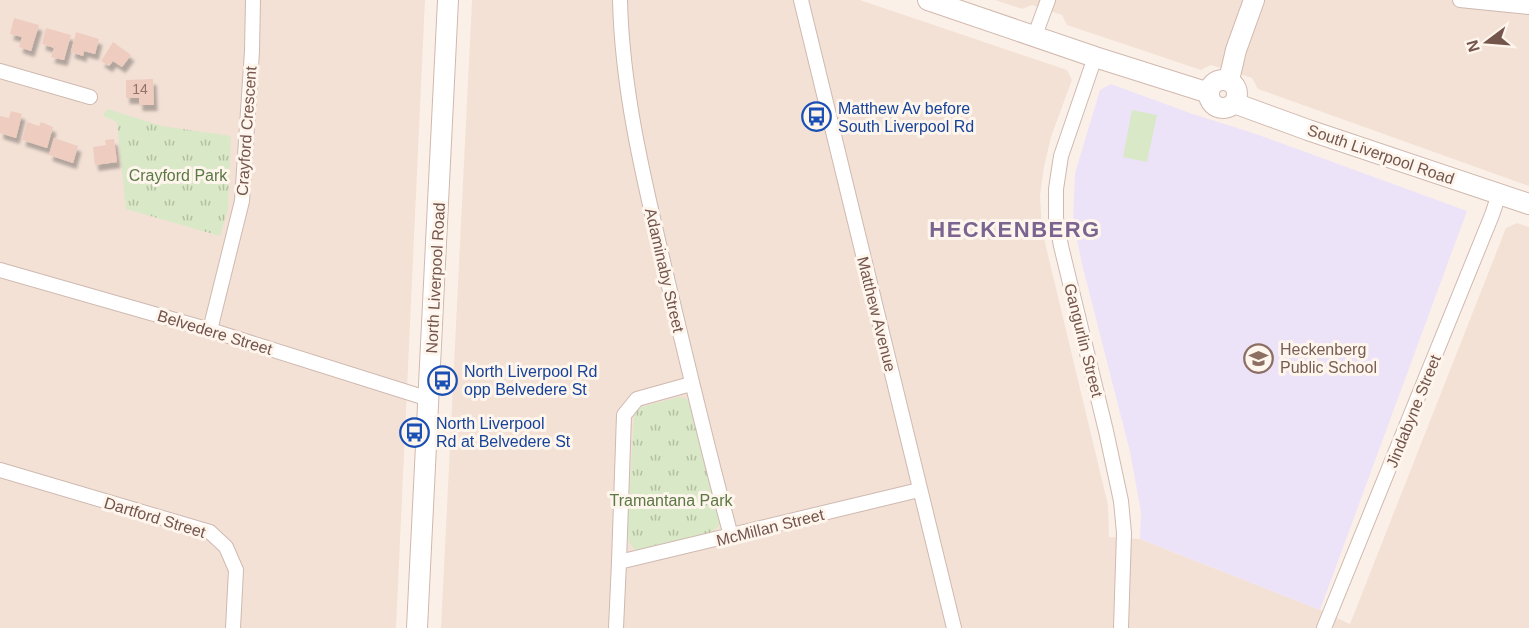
<svg xmlns="http://www.w3.org/2000/svg" width="1529" height="628" viewBox="0 0 1529 628" font-family="Arial,sans-serif">
<style>
.residential{fill:#f3e1d6}
.education{fill:#ede3f8}
.grass{fill:#d9e8c6}
.park{fill:url(#park-tufts)}
.building{fill:#efccc0;filter:url(#shadow)}
.lines{fill:none;stroke-linecap:round;stroke-linejoin:round}
.street-casing{stroke:#cfb9b0;stroke-width:16}
.secondary-casing{stroke:#d1b8ae;stroke-width:22}
.street{stroke:#fff;stroke-width:14}
.secondary{stroke:#fff;stroke-width:20}
.labels{text-anchor:middle;stroke-width:6;stroke-linejoin:round;paint-order:stroke}
.number-label{font-size:14px;fill:#937369}
.transit-label{font-size:16px;fill:#164399;stroke:#fef5ed;text-anchor:start}
.street-label{font-size:16px;fill:#74554c;stroke:#fef5ed}
.park-label{font-size:16px;fill:#5c7945;stroke:#fef5ed}
.education-label{font-size:16px;fill:#785e54;stroke:#fef5ed;text-anchor:start}
.district-label{font-size:22px;font-weight:bold;letter-spacing:1.5px;fill:#7b6490;stroke:#fef5ed}
</style>
<defs>
<pattern id="park-tufts" width="24" height="20" patternUnits="userSpaceOnUse" patternTransform="scale(1.5)"><rect width="24" height="20" fill="#d9e8c6"/><path d="M3 7l-1-3M5 7V3M7 7l1-3M15 17l-1-3M17 17v-4M19 17l1-3" fill="none" stroke="#b5bfa3"/></pattern>
<filter id="shadow"><feDropShadow dx="3.5" dy="6" stdDeviation="1.5" flood-color="#0004"/></filter>
</defs>
<rect width="100%" height="100%" fill="#fbf0e7"/>
<g class="residential">
<polygon points="0,0 425,0 396,628 0,628"/>
<polygon points="472,0 860,0 1067,70 1072,80 1051,137 1044,167 1040,196 1042,230 1108,505 1109,537 1140,539 1320,610 1350,624 1506,228 1517,223 1529,227 1529,628 441,628"/>
<polygon points="995,0 1529,0 1529,186 1258,89 1252,78 1211,65 1201,70 1067,25 1062,15 1032,5 1022,9"/>
</g>
<polygon class="education" points="1111,84 1190,113 1256,134 1467,211 1320,610 1140,539 1141,512 1130,452 1082,264 1073,220 1075,173 1100,90"/>
<polygon class="grass" points="1132,110 1157,115 1147,162 1123,157"/>
<g class="park">
<polygon points="107,109 162,126 231,136 228,209 220,236 126,209 117,122 103,116"/>
<path d="M679,397L685,398L693,406L720,518L718,527L708,535L642,551C632,551 629,543 627,534L634,418L636,411L641,407Z"/>
</g>
<g class="building">
<polygon points="14,18 39,25 31,51 19,47 22,37 10,34"/>
<polygon points="46,28 71,35 64,60 51,57 54,48 42,44"/>
<polygon points="76,32 99,39 95,54 84,51 83,56 71,52"/>
<polygon points="113,42 131,55 122,67 113,61 109,66 101,61"/>
<polygon points="153,79 154,105 139,105 139,98 126,98 126,80"/>
<polygon points="11,111 22,114 16,138 0,133 0,116 9,118"/>
<polygon points="27,122 39,126 41,122 53,127 47,148 22,140"/>
<polygon points="54,138 78,146 73,163 49,155"/>
<polygon points="114,139 117,162 95,165 93,147 106,145 105,140"/>
</g>
<g class="lines">
<defs>
<g id="street">
<path d="M620,0C622,87 642,172 662,257C684,350 706,443 731,536"/>
<polyline points="801,0 954,628"/>
<polyline points="1460,0 1529,7"/>
<polyline points="1035,35 1048,0"/>
<polyline points="1095,57 1061,156 1056,189 1056,218 1061,246 1106,431 1121,501 1124,533 1121,628"/>
<polyline points="0,71 90,97"/>
<polyline points="0,270 210,330 429,399"/>
<polyline points="210,330 242,201 252,51 253,0"/>
<polyline points="0,470 210,532 226,547 236,570 233,628"/>
<polyline points="619,562 919,490"/>
<polyline points="616,628 619,562 624,415 637,399 691,384"/>
<polyline points="1324,628 1492,215 1499,194"/>
</g>
<g id="secondary">
<polyline points="928,0 1095,57 1209,93"/>
<circle cx="1223" cy="94" r="14"/>
<polyline points="1229,80 1236,50 1254,0"/>
<polyline points="1234,103 1308,130 1529,204"/>
<polyline points="417,628 448,0"/>
</g>
</defs>
<use href="#street" class="street-casing"/>
<use href="#secondary" class="secondary-casing"/>
<use href="#street" class="street"/>
<use href="#secondary" class="secondary"/>
</g>
<defs>
<symbol id="bus-ring" viewBox="-11 -11 22 22"><circle r="9.5" fill="#fef5ed" stroke="#1a4fb4" stroke-width="1.5"/><path d="M-5-6H5V4H4V6H2V4H-2V6H-4V4H-5ZM-3.5-4V0h7V-4ZM-3.5 1.2v1.5H-2V1.2ZM2 1.2v1.5H3.5V1.2Z" fill="#1a4fb4"/></symbol>
<symbol id="school-ring" viewBox="-11 -11 22 22"><circle r="9.5" fill="#fef5ed" stroke="#8d6e63" stroke-width="1.5"/><path d="M0-5L7-2L0 1L-7-2ZM-4 1L0 2.5L4 1V4Q0 6-4 4Z" fill="#8d6e63"/></symbol>
</defs>
<g fill-rule="evenodd">
<use href="#bus-ring" x="800" y="100" width="33" height="33"/>
<use href="#school-ring" x="1242" y="342" width="33" height="33"/>
<use href="#bus-ring" x="426" y="364" width="33" height="33"/>
<use href="#bus-ring" x="398" y="416" width="33" height="33"/>
</g>
<g class="labels">
<g class="number-label">
<text x="140" y="94">14</text>
</g>
<g class="transit-label">
<text x="838" y="114">Matthew Av before<tspan x="838" dy="18">South Liverpool Rd</tspan></text>
<text x="464" y="377">North Liverpool Rd<tspan x="464" dy="18">opp Belvedere St</tspan></text>
<text x="436" y="429">North Liverpool<tspan x="436" dy="18">Rd at Belvedere St</tspan></text>
</g>
<g class="street-label">
<text transform="translate(246 131) rotate(-86)" y="6">Crayford Crescent</text>
<text transform="translate(1381 154) rotate(19)" y="6">South Liverpool Road</text>
<text transform="translate(665 270) rotate(77)" y="6">Adaminaby Street</text>
<text transform="translate(435 278) rotate(-87)" y="6">North Liverpool Road</text>
<text transform="translate(877 314) rotate(76)" y="6">Matthew Avenue</text>
<text transform="translate(215 332) rotate(17)" y="6">Belvedere Street</text>
<text transform="translate(1084 340) rotate(76)" y="6">Gangurlin Street</text>
<text transform="translate(1413 411) rotate(-68)" y="6">Jindabyne Street</text>
<text transform="translate(155 517) rotate(17)" y="6">Dartford Street</text>
<text transform="translate(770 527) rotate(-14)" y="6">McMillan Street</text>
</g>
<g class="park-label">
<text x="178" y="181">Crayford Park</text>
<text x="671" y="506">Tramantana Park</text>
</g>
<g class="education-label">
<text x="1280" y="355">Heckenberg<tspan x="1280" dy="18">Public School</tspan></text>
</g>
<g class="district-label">
<text x="1015" y="237">HECKENBERG</text>
</g>
</g>
<g transform="translate(1487 42) rotate(254)" stroke="#fef5ed" stroke-width="4.5" paint-order="stroke">
<path d="M0-4.5L10 22L0 15L-10 22Z" fill="#74554c"/>
<text y="-9" font-size="16" font-weight="bold" text-anchor="middle" fill="#74554c">N</text>
</g>
</svg>
